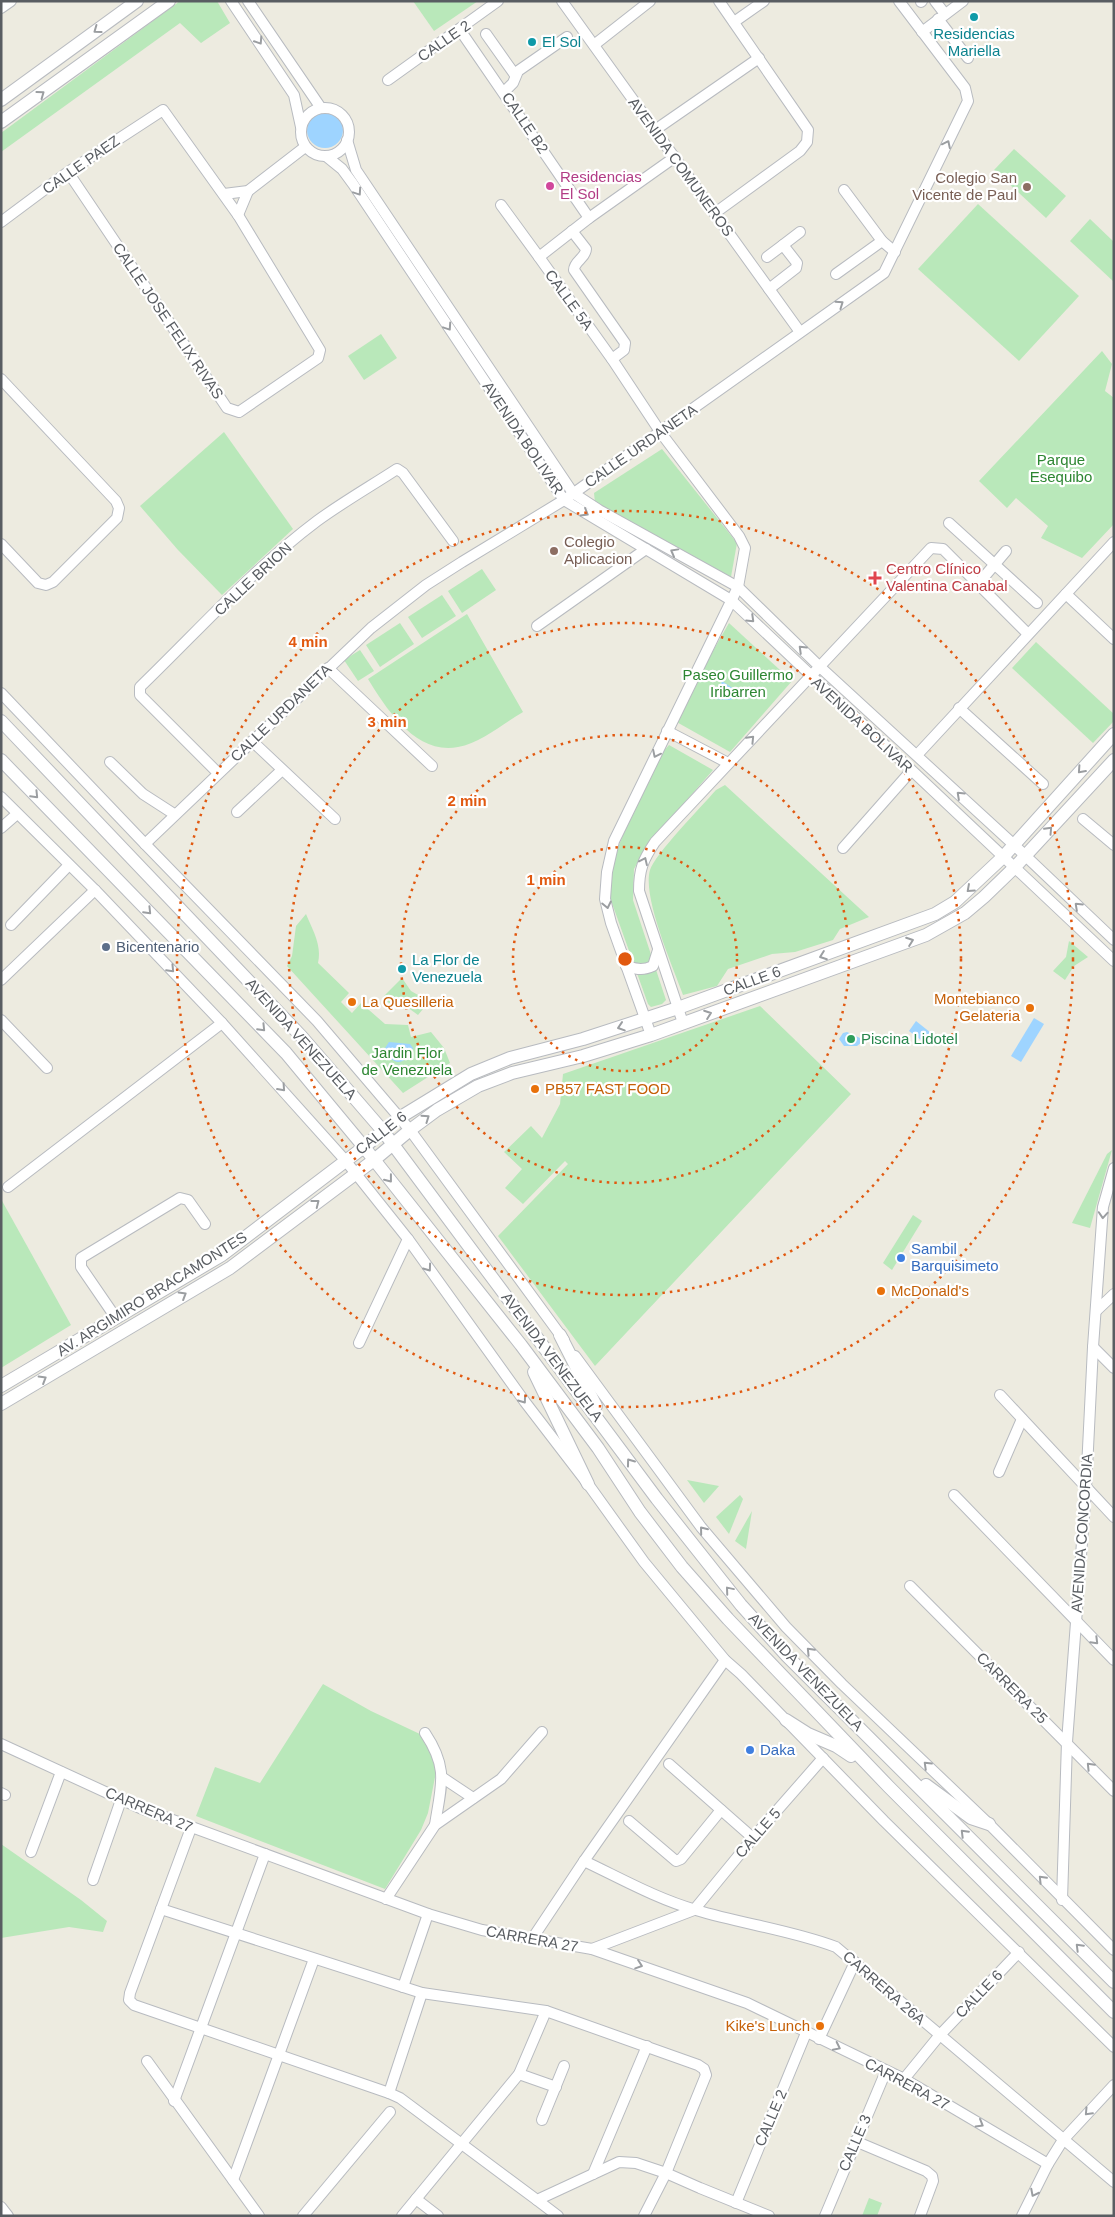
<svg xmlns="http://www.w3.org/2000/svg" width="1115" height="2217" viewBox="0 0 1115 2217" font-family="Helvetica,sans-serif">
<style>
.green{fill:#b9e8ba}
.water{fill:#9ed4ff}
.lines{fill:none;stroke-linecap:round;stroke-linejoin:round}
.minor-casing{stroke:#b8bbc0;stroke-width:12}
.tertiary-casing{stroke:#b8bbc0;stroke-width:14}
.minor{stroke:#fff;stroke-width:10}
.tertiary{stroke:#fff;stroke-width:12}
.oneway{stroke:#9b9ea1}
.ring{fill:none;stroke:#e15910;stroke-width:2.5;stroke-dasharray:2.5 5}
.culture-dot{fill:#0f9aa8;stroke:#fff;stroke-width:2}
.hotel-dot{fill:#d1479c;stroke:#fff;stroke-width:2}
.education-dot{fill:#8d6e63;stroke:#fff;stroke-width:2}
.health-dot{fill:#e0444e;stroke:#fff;stroke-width:2}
.service-dot{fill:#5c6f8a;stroke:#fff;stroke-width:2}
.food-dot{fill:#e8710a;stroke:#fff;stroke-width:2}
.leisure-dot{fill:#2e9e5b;stroke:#fff;stroke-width:2}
.shop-dot{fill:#3f7fe0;stroke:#fff;stroke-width:2}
.labels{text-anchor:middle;stroke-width:4.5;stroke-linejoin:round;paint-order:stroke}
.culture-label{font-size:15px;fill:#0d838f;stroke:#fff;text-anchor:start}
.street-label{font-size:15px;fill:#595d62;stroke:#fff}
.hotel-label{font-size:15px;fill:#b23c85;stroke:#fff;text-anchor:start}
.education-label{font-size:15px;fill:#785e54;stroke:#fff;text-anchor:end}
.park-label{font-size:15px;fill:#2d8632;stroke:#fff}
.health-label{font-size:15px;fill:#be3a42;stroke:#fff;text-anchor:start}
.service-label{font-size:15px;fill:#4e5e75;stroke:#fff;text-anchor:start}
.food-label{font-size:15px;fill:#c56008;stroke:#fff;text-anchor:start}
.leisure-label{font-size:15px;fill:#27864d;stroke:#fff;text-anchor:start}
.shop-label{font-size:15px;fill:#366cbe;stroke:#fff;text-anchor:start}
.centre{fill:#e15910;stroke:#fff;stroke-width:2.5}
.ring-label{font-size:15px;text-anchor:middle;font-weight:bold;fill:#e15910;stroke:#fff;stroke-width:4.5;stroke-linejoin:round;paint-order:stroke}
</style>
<rect width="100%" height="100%" fill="#edebe0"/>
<g class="green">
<polygon points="180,1 217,1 230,23 201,43 180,23 1,152 1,133"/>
<polygon points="413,1 478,1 434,31"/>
<polygon points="1014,149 1066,196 1046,218 994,170"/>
<polygon points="978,204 1079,296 1019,361 918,269"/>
<polygon points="1090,219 1114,242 1114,282 1070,241"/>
<polygon points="381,334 397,358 364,380 348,356"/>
<polygon points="1102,351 1112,364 1105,391 1114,398 1114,524 1082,558 1041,538 1048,526 1016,498 1007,508 979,481"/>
<polygon points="224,432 293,529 222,595 178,550 140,506"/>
<polygon points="662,449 737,543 731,577 669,545 595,503 594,493"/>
<polygon points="482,569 496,590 462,613 448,591"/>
<polygon points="442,595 456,616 422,638 408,617"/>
<path d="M467,614L523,712C504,723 481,743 458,747C416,755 387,710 368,679Z"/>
<polygon points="400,623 414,644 380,667 366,645"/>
<polygon points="729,623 792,681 730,752 673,720"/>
<polygon points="1036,642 1114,714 1114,721 1093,743 1012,668"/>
<polygon points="360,650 374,671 358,681 344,660"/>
<polygon points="669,745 713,770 646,847 634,869 633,900 666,1000 662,1004 651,1007 648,1004 608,892 608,872 633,811 662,753"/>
<path d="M725,785L869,917L840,929L833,940L795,952L772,954L728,969L717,986L683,995C673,967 642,897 650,870C655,854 702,806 716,790Z"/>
<path d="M306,914C313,931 322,945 318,963L349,993L341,1002L352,1013L361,1003L385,1024L408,1025L411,1037L431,1032L444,1048L450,1063L403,1093L287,966L292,956L296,926Z"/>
<polygon points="1069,941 1088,957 1074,966 1065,980 1053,971 1066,957"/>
<polygon points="402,978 411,991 418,995 423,1009 418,1015 407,1007 389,1003 383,997"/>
<polygon points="760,1006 851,1094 595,1366 498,1236 568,1164 565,1161 523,1204 505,1188 522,1169 504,1152 531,1126 542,1138 560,1104 563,1074"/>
<polygon points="1112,1150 1090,1228 1072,1223 1107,1154"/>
<polygon points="1,1199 71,1325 1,1368"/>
<polygon points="913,1215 922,1221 892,1270 883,1263"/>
<polygon points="687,1480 719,1486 704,1503"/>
<polygon points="740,1495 743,1499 729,1534 716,1517"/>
<polygon points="752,1511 746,1549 735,1541"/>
<polygon points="323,1684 371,1711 422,1735 431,1749 437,1767 428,1813 421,1830 385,1889 196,1816 215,1767 260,1783"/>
<polygon points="1,1844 81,1900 107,1921 103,1932 69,1927 1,1938"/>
<polygon points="869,2198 882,2203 877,2216 862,2216"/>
</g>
<g class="water">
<circle cx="325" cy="130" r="18"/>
<polygon points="722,681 737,691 731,700 715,699"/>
<polygon points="1034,1018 1044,1024 1021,1062 1011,1056"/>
<polygon points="916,1021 936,1037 929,1046 909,1031"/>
<polygon points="847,1032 860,1038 862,1042 857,1046 844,1046 839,1039 843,1033"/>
<path d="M389,1042L410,1044L413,1048C406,1066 391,1067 385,1048Z"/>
</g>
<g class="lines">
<defs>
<g id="minor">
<polyline points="231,1 294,95 301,127"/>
<polyline points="248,1 321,108"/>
<polyline points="562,1 800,332"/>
<polyline points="935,1 945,14"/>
<polyline points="921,2 922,1"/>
<polyline points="1,8 11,1"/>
<polyline points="938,19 968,58"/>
<polyline points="734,22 764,1"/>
<polyline points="460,30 589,218"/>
<polyline points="922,32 963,1"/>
<polyline points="486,34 515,75"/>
<polyline points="594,45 650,1"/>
<polyline points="388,80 498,1"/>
<polyline points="504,92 513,83 518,71 567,37"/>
<circle cx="325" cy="132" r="24"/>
<polyline points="655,130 759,58"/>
<polyline points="347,140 356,170 573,493 599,510 738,587 820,667 1013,844 1114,940"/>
<polyline points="326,156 342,169 353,184 564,500 731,600 1114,961"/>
<polyline points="844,190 882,241 895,252"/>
<polyline points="224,194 248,191 305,147"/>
<polyline points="501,205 539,257"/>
<polyline points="715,213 800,151 807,142 808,130 719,1"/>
<polyline points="238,215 248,191"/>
<polyline points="1,222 68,172 163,110 238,215 320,350 318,358 239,412 227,408 68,172"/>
<path d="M572,231L586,249C586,258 574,261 574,270L625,343L624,350L612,359"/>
<polyline points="783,245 800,232"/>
<polyline points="767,257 783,245 797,263 796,268 769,289"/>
<polyline points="836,274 882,241"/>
<polyline points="1,379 116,501 119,508 117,518 53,582 46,585 38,583 1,544"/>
<polyline points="949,523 1037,603"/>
<polyline points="978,584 1006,551"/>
<polyline points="1066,594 1114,639"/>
<polyline points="537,626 646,549"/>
<polyline points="328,668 432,766"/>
<polyline points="1,693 145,844 317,1021 410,1130 564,1340"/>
<polyline points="959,708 1043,784"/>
<polyline points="667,731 728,763"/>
<polyline points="252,741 335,819"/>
<polyline points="917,755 1114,542"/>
<polyline points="110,762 143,794 174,814"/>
<path d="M218,773L140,695V687C198,631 253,569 317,521C343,502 371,486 397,469L403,473L453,541"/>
<polyline points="1,797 95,890 222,1023 345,1160 408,1239 525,1402 588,1484 644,1562 725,1660 741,1674 884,1821 1114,2047"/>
<polyline points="237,812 282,770"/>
<polyline points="1083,819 1114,845"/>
<polyline points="1,828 17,814"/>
<polyline points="145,844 371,628 426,585 462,562 564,500 884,273 968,101 965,88 899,1"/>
<polyline points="843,848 911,771"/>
<polyline points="11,925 69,865"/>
<path d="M626,966C637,969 642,971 653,966L658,950"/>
<polyline points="1,980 95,890"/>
<polyline points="1,1020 47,1068"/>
<path d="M683,1023L639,891C639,869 643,860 655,842L931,548L943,549L1028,634"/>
<polyline points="651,1035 611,923 605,899 607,872 614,841 738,587 745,548 739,536 661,433 612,359 539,257 589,218 675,157"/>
<polyline points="8,1187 222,1023"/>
<polyline points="1096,1311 1114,1294"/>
<polyline points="116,1318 81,1267 81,1258 180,1198 188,1200 205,1224"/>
<polyline points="359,1343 408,1239"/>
<polyline points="1093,1347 1114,1368"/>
<polyline points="575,1356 701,1527 786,1627 842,1684 989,1824 1114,1950"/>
<polyline points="1000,1395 1114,1517"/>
<polyline points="999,1472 1022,1419"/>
<polyline points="954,1495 1114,1660"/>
<polyline points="910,1586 1114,1791"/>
<path d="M425,1733C449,1769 441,1785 435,1825"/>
<polyline points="1,1744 140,1808 428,1914 482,1930 592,1949 747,2003 904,2079 1048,2164"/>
<polyline points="669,1764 753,1838"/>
<polyline points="443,1778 473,1798"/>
<polyline points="1,1793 5,1795"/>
<polyline points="629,1821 676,1861 681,1859 721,1810"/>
<polyline points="191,1828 130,1993 129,2000 134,2005 389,2093 400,2098 537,2200 619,2162 636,2163 666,2173 700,2188 769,2216"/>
<polyline points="31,1852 61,1772"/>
<path d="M584,1861C620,1878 657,1899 696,1910C742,1924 791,1930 836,1947L1114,2182"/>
<polyline points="93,1880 121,1800"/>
<polyline points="386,1899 435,1825 501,1779 542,1732"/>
<polyline points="1062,1900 1067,1742 1086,1489 1093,1347 1103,1207 1114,1168"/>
<polyline points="161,1909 422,1993 546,2011 698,2065 704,2069 706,2075 666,2173 644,2216"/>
<polyline points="532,1939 584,1861 725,1660"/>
<polyline points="592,1949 694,1910 753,1838 823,1758"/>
<polyline points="403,1987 428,1914"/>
<polyline points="819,2039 855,1962"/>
<polyline points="147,2061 259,2216"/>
<polyline points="519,2074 556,2087"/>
<polyline points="904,2079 939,2036 1019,1952"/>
<polyline points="389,2093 422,1993"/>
<polyline points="174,2101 265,1854"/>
<polyline points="542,2120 564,2066"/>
<polyline points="855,2141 926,2171 932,2176 933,2181 920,2216"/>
<polyline points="593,2174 647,2046"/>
<polyline points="233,2180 314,1959"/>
<polyline points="416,2199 438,2216"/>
<polyline points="537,2200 558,2216"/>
<polyline points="736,2203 806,2033"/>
<polyline points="1,2207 8,2216"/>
<polyline points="303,2216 390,2112"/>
<polyline points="402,2216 519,2074 546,2011"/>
<polyline points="825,2216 886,2071"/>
<polyline points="1022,2216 1048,2164 1063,2140 1114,2085"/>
</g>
<g id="tertiary">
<polyline points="1,100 137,1"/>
<polyline points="1,122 169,1"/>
<polyline points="1,721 301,1036 383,1131 657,1499 741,1605 787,1656 1114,1982"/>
<polyline points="1,760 286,1053 364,1147 521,1345 598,1448 640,1512 682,1567 728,1619 889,1787 1114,2012"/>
<polyline points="560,1335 596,1406"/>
<polyline points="534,1372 588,1484"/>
<polyline points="1,1386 222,1255 364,1147 399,1118 471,1074 510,1058 583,1039 678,1008 935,914 955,902 1003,857 1114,734"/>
<polyline points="1,1404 230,1268 374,1160 410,1130 437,1110 478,1086 512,1073 583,1056 651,1035 926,935 965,913 984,897 1015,867 1114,760"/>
<polyline points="786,1720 808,1734 836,1746 851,1756"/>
<polyline points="926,1785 971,1818 989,1824"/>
</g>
</defs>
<use href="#minor" class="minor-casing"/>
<use href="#tertiary" class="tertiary-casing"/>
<use href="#minor" class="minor"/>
<use href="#tertiary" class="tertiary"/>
</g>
<defs><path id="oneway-chevron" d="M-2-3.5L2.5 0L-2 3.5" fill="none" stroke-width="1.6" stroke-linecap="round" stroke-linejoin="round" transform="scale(1.25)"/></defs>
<g class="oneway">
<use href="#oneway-chevron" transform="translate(97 30) rotate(144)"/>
<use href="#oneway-chevron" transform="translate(259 41) rotate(57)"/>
<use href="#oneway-chevron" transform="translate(41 94) rotate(-36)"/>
<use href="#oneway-chevron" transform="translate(947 144) rotate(-64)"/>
<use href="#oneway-chevron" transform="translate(358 192) rotate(56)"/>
<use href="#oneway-chevron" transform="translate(840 304) rotate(-35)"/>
<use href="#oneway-chevron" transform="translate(448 327) rotate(56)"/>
<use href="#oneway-chevron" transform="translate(585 513) rotate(31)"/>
<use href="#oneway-chevron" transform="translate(674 552) rotate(-151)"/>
<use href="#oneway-chevron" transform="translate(751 619) rotate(44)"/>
<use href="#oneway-chevron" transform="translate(802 649) rotate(-136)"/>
<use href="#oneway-chevron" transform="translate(751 739) rotate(-46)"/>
<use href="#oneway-chevron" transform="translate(656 754) rotate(116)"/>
<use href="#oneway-chevron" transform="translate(1081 770) rotate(132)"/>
<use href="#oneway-chevron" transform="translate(35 795) rotate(46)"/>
<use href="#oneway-chevron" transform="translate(960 795) rotate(-137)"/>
<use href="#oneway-chevron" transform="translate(1049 830) rotate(-47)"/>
<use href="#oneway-chevron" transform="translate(644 861) rotate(-65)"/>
<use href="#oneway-chevron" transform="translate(970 889) rotate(138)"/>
<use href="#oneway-chevron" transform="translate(607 905) rotate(78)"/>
<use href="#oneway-chevron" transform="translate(1078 906) rotate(-137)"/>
<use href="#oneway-chevron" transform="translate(148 911) rotate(46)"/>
<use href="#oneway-chevron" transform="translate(910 941) rotate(-20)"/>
<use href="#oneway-chevron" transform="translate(823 956) rotate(160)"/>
<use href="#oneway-chevron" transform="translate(171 969) rotate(46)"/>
<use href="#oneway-chevron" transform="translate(708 1014) rotate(-20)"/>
<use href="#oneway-chevron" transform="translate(621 1027) rotate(162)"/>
<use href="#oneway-chevron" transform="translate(262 1028) rotate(46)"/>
<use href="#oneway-chevron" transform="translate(282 1088) rotate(48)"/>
<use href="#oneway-chevron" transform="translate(426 1118) rotate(-35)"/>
<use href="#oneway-chevron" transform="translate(389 1179) rotate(52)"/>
<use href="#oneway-chevron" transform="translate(316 1203) rotate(-38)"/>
<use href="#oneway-chevron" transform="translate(1103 1215) rotate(94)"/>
<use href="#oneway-chevron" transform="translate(428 1268) rotate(54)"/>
<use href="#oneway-chevron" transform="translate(183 1295) rotate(-31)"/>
<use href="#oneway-chevron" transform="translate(43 1379) rotate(-31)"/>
<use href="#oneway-chevron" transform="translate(523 1400) rotate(54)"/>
<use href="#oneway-chevron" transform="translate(630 1462) rotate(-126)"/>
<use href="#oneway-chevron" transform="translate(703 1530) rotate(-129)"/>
<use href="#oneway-chevron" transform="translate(729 1590) rotate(-130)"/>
<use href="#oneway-chevron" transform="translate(1095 1641) rotate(45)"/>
<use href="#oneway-chevron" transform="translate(810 1651) rotate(-134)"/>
<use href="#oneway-chevron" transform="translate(927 1765) rotate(-136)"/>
<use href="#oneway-chevron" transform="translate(1090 1766) rotate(-134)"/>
<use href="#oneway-chevron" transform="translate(964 1833) rotate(-135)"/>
<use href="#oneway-chevron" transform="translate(1042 1879) rotate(-134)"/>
<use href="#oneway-chevron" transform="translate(1079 1947) rotate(-135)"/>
<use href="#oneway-chevron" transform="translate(639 1965) rotate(19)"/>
<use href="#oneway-chevron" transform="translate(837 2047) rotate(26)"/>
<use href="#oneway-chevron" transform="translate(1088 2112) rotate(133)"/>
<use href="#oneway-chevron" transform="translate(980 2124) rotate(30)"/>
<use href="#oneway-chevron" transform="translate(1034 2193) rotate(117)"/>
</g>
<g class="ring">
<circle cx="625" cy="959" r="112"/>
<circle cx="625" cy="959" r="224"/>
<circle cx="625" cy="959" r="336"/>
<circle cx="625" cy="959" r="448"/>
</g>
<g class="culture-dot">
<circle cx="974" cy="17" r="5"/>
<circle cx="532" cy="42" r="5"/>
<circle cx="402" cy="969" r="5"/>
</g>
<circle class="hotel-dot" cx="550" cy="186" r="5"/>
<g class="education-dot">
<circle cx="1027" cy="187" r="5"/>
<circle cx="554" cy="551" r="5"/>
</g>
<path class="health-dot" d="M872.5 570.5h5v5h5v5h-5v5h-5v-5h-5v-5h5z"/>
<circle class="service-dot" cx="106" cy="947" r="5"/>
<g class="food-dot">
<circle cx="352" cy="1002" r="5"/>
<circle cx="1030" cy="1008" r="5"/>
<circle cx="535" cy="1089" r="5"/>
<circle cx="881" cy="1291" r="5"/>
<circle cx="820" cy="2026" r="5"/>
</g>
<circle class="leisure-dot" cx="851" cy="1039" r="5"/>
<g class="shop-dot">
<circle cx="901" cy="1258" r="5"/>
<circle cx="750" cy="1750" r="5"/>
</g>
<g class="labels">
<g class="culture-label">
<text x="974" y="39" text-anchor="middle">Residencias<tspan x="974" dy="17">Mariella</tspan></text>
<text x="542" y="47">El Sol</text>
<text x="412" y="965">La Flor de<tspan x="412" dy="17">Venezuela</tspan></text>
</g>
<g class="street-label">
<text transform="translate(444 41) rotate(-35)" y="5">CALLE 2</text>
<text transform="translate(525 123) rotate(56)" y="5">CALLE B2</text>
<text transform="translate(81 165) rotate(-35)" y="5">CALLE PAEZ</text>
<text transform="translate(681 167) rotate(54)" y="5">AVENIDA COMUNEROS</text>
<text transform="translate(569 300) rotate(54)" y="5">CALLE 5A</text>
<text transform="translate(168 321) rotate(56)" y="5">CALLE JOSE FELIX RIVAS</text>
<text transform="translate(523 438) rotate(56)" y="5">AVENIDA BOLIVAR</text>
<text transform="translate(641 446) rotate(-35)" y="5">CALLE URDANETA</text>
<text transform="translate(253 579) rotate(-43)" y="5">CALLE BRION</text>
<text transform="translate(281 713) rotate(-44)" y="5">CALLE URDANETA</text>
<text transform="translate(862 725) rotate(43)" y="5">AVENIDA BOLIVAR</text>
<text transform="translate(752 981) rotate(-20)" y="5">CALLE 6</text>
<text transform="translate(301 1039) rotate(48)" y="5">AVENIDA VENEZUELA</text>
<text transform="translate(381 1133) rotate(-38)" y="5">CALLE 6</text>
<text transform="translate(152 1294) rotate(-32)" y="5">AV. ARGIMIRO BRACAMONTES</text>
<text transform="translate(552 1357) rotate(53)" y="5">AVENIDA VENEZUELA</text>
<text transform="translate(1082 1533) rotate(-86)" y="5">AVENIDA CONCORDIA</text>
<text transform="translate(806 1672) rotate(46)" y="5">AVENIDA VENEZUELA</text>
<text transform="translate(1012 1688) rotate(45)" y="5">CARRERA 25</text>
<text transform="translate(149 1810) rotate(23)" y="5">CARRERA 27</text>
<text transform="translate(758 1833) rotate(-49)" y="5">CALLE 5</text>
<text transform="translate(532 1939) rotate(10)" y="5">CARRERA 27</text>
<text transform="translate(884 1988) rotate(41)" y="5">CARRERA 26A</text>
<text transform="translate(979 1994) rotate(-46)" y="5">CALLE 6</text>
<text transform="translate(907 2084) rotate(28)" y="5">CARRERA 27</text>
<text transform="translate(771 2118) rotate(-67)" y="5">CALLE 2</text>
<text transform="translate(855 2143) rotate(-67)" y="5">CALLE 3</text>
</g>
<g class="hotel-label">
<text x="560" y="182">Residencias<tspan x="560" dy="17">El Sol</tspan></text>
</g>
<g class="education-label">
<text x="1017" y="183">Colegio San<tspan x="1017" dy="17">Vicente de Paul</tspan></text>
<text x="564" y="547" text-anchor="start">Colegio<tspan x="564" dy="17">Aplicacion</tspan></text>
</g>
<g class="park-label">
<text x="1061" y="465">Parque<tspan x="1061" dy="17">Esequibo</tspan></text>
<text x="738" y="680">Paseo Guillermo<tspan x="738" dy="17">Iribarren</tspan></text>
<text x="407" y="1058">Jardin Flor<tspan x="407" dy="17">de Venezuela</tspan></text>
</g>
<g class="health-label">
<text x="886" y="574">Centro Clínico<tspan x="886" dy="17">Valentina Canabal</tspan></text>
</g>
<g class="service-label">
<text x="116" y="952">Bicentenario</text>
</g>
<g class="food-label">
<text x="1020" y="1004" text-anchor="end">Montebianco<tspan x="1020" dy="17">Gelateria</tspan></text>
<text x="362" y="1007">La Quesilleria</text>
<text x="545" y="1094">PB57 FAST FOOD</text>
<text x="891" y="1296">McDonald's</text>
<text x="810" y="2031" text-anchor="end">Kike's Lunch</text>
</g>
<g class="leisure-label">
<text x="861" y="1044">Piscina Lidotel</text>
</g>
<g class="shop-label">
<text x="911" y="1254">Sambil<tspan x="911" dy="17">Barquisimeto</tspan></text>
<text x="760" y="1755">Daka</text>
</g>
</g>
<circle cx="625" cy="959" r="8" class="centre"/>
<g class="ring-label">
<text x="308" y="647">4 min</text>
<text x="387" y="727">3 min</text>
<text x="467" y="806">2 min</text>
<text x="546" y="885">1 min</text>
</g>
<rect width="1115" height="2217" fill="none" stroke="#595d62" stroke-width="5"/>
</svg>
